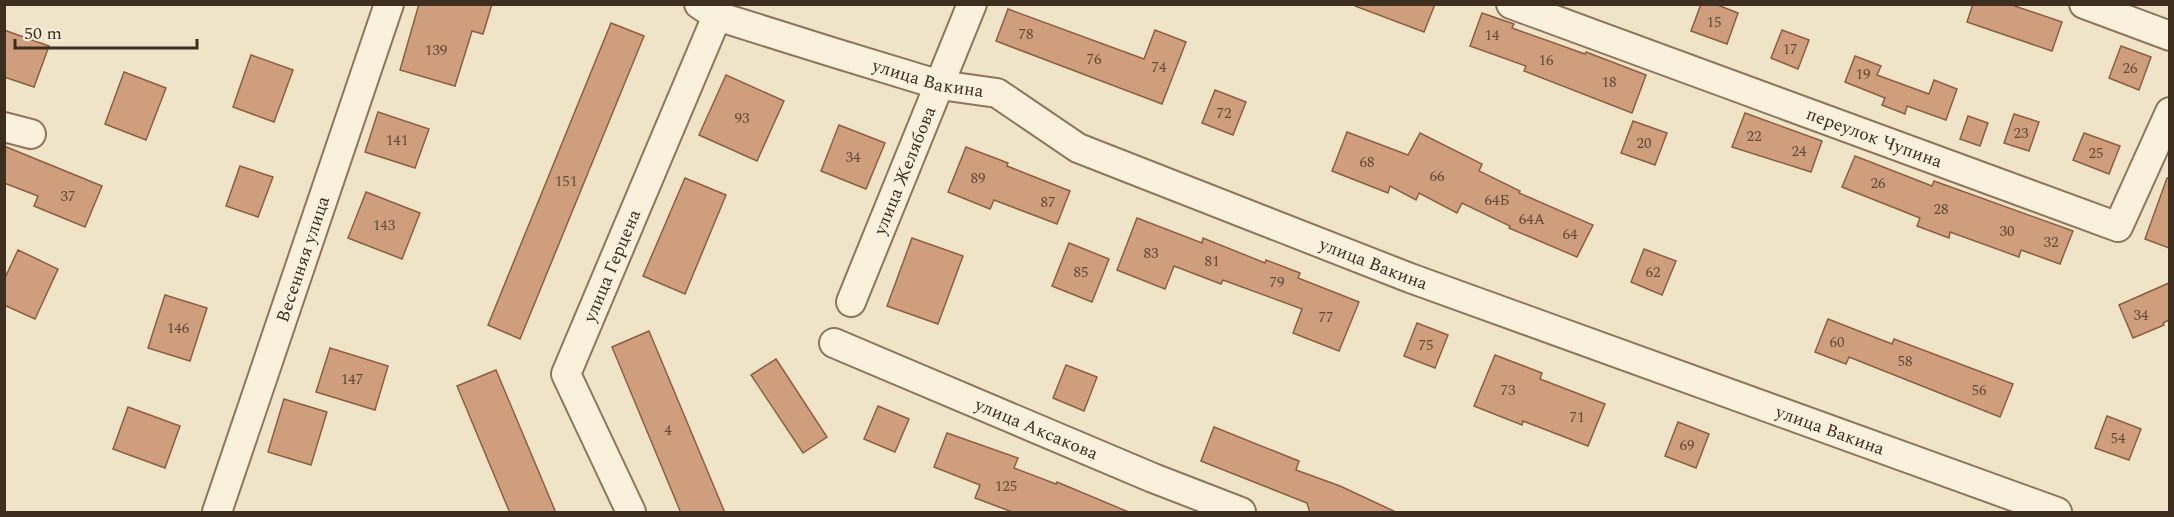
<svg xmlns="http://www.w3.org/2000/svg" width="2174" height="517" viewBox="0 0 2174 517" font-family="Spectral,serif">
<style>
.building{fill:#cf9f7d;stroke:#8d5f41;stroke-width:1.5}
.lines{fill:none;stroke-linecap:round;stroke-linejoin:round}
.street-casing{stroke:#8d765c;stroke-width:32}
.street{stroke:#faf1dc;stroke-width:28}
.labels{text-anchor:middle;stroke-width:4.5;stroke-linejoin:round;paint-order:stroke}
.number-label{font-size:15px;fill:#624a37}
.street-label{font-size:18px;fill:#3d2e20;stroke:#f7eed8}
</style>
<rect width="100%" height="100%" fill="#f0e4c8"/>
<g class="building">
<polygon points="419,4 492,4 483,34 472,31 455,86 400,70"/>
<polygon points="1355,4 1435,4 1424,32 1355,6"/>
<polygon points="1701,4 1715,4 1738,13 1727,44 1691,31"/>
<polygon points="1973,4 2009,4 2062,22 2052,51 1967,22"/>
<polygon points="1008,9 1144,59 1155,30 1186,42 1162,104 996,41"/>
<polygon points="1482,13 1514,24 1512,28 1585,54 1586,52 1646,75 1632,113 1524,71 1526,66 1470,46"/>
<polygon points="611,23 644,36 520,339 488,325"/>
<polygon points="4,30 49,46 34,87 4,77"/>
<polygon points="1782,30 1809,40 1798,69 1771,58"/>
<polygon points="2121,46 2151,57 2139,90 2109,78"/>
<polygon points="251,55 293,70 274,122 233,107"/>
<polygon points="1855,56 1881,66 1877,75 1929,94 1934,80 1957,89 1946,120 1907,106 1905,114 1882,105 1885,98 1845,82"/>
<polygon points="124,72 166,88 146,140 105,124"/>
<polygon points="726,75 784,101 757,161 699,135"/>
<polygon points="1215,90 1246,102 1233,135 1202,123"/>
<polygon points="378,112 429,129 415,168 365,152"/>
<polygon points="1745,113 1822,141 1811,172 1732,147"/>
<polygon points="2014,114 2039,122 2029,151 2004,143"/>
<polygon points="1968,116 1988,123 1980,146 1960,139"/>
<polygon points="1633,121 1667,133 1655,165 1621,153"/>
<polygon points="839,125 885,143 866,189 821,171"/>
<polygon points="1347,132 1408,155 1420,133 1482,164 1479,171 1520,191 1519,193 1593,225 1577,257 1509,228 1510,226 1462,203 1457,213 1419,193 1416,200 1390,186 1388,193 1332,171"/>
<polygon points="2084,133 2120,146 2109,174 2073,160"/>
<polygon points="4,146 102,186 85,227 34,206 38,196 4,183"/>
<polygon points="966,147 1008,163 1007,166 1070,191 1057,224 994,200 990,209 948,192"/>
<polygon points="1855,156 1932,186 1934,181 2073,231 2060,264 2021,250 2019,257 1950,232 1949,238 1917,226 1920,218 1842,187"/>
<polygon points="240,166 273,177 258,217 226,206"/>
<polygon points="685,178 726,195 685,294 643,276"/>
<polygon points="2167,178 2169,178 2169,248 2145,239"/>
<polygon points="366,192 420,213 402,259 348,238"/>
<polygon points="1137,218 1202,243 1203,238 1265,263 1266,260 1300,273 1298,278 1359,302 1339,351 1293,333 1302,309 1223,280 1221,284 1174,266 1165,289 1117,270"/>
<polygon points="912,238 963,256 938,324 887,306"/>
<polygon points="1069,243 1109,259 1092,302 1052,286"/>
<polygon points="1644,249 1676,261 1662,295 1631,282"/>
<polygon points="18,250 58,269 35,319 4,305 4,280"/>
<polygon points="2169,283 2169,320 2163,323 2164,325 2133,338 2119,305"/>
<polygon points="165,295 207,308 190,361 148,348"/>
<polygon points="1828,319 1892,344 1894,339 2013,384 2000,417 1849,357 1846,364 1815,352"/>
<polygon points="1417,323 1448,335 1435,368 1404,356"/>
<polygon points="649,331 725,513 681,513 612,347"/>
<polygon points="330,348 388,366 375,410 316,392"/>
<polygon points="1495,355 1542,373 1540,379 1605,404 1588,446 1523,421 1522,425 1474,406"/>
<polygon points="776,359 827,437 803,453 751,375"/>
<polygon points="1066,365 1097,377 1084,411 1053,398"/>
<polygon points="496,370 556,513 510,513 457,386"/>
<polygon points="284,399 327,412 311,465 268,452"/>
<polygon points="878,406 909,419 895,452 864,439"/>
<polygon points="128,407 180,426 165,468 113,449"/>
<polygon points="2107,416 2141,429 2129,460 2095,448"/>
<polygon points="1678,422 1709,434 1696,468 1665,456"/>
<polygon points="1214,427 1299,461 1296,470 1340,486 1398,513 1310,513 1307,503 1201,461"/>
<polygon points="947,433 1018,458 1014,468 1056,484 1057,482 1131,513 1015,513 975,498 980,485 934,467"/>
</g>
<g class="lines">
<defs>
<g id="street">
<path id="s1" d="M699,4L717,16L835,53L940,85L997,93L1078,148L1410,278L2057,512"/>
<path id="s2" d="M1511,4L2118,227L2170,112"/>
<polyline points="2084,4 2170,36"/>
<polyline points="4,127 31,134"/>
<path id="s3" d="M851,302L972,4"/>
<path id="s4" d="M834,343L1153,478L1241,512"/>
<path id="s5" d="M217,512L389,4"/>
<path id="s6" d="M631,512L566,374L717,16"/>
</g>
</defs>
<use href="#street" class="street-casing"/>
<use href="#street" class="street"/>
</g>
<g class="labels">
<g class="number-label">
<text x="1714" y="27">15</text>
<text x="1026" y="39">78</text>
<text x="1492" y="40">14</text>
<text x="1790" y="54">17</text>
<text x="436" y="55">139</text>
<text x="1094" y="64">76</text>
<text x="1546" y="65">16</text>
<text x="1159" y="72">74</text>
<text x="2130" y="73">26</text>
<text x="1863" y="79">19</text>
<text x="1609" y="87">18</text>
<text x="1224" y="118">72</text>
<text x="742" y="123">93</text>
<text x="2021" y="138">23</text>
<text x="1754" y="141">22</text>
<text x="397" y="145">141</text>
<text x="1644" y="148">20</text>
<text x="1799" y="156">24</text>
<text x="2096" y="158">25</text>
<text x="853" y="162">34</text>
<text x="1367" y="167">68</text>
<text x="1437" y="181">66</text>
<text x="978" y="183">89</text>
<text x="566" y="186">151</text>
<text x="1878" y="188">26</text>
<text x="68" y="201">37</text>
<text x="1497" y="205">64Б</text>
<text x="1048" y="207">87</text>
<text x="1941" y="214">28</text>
<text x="1532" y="224">64А</text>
<text x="384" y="230">143</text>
<text x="2007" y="236">30</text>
<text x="1570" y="239">64</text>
<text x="2051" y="247">32</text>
<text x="1151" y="258">83</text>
<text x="1212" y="266">81</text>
<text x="1081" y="277">85</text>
<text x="1653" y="277">62</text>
<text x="1277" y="287">79</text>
<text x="2141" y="320">34</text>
<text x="1326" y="322">77</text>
<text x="178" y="333">146</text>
<text x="1837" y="347">60</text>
<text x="1426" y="350">75</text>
<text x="1905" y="366">58</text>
<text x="352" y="384">147</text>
<text x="1508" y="395">73</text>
<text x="1979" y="395">56</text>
<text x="1577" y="422">71</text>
<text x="668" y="435">4</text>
<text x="2118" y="443">54</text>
<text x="1687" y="450">69</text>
<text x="1006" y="491">125</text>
</g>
<g class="street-label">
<text dy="6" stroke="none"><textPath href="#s1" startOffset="242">улица Вакина</textPath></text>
<text dy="6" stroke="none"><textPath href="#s2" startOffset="387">переулок Чупина</textPath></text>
<text dy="6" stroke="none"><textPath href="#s3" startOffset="142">улица Желябова</textPath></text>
<text dy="6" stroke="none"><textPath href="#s5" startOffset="267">Весенняя улица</textPath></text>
<text dy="6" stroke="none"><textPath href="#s1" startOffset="728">улица Вакина</textPath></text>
<text dy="6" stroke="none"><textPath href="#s6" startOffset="270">улица Герцена</textPath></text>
<text dy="6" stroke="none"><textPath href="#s4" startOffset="220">улица Аксакова</textPath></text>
<text dy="6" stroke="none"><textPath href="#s1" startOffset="1214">улица Вакина</textPath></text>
</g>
</g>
<rect width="2174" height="517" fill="none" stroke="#3d2e20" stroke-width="12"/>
<path d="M15 39v9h182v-9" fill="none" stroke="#3d2e20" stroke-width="3"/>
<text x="24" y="39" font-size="18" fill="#3d2e20" stroke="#f7eed8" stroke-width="4.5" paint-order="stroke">50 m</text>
</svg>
